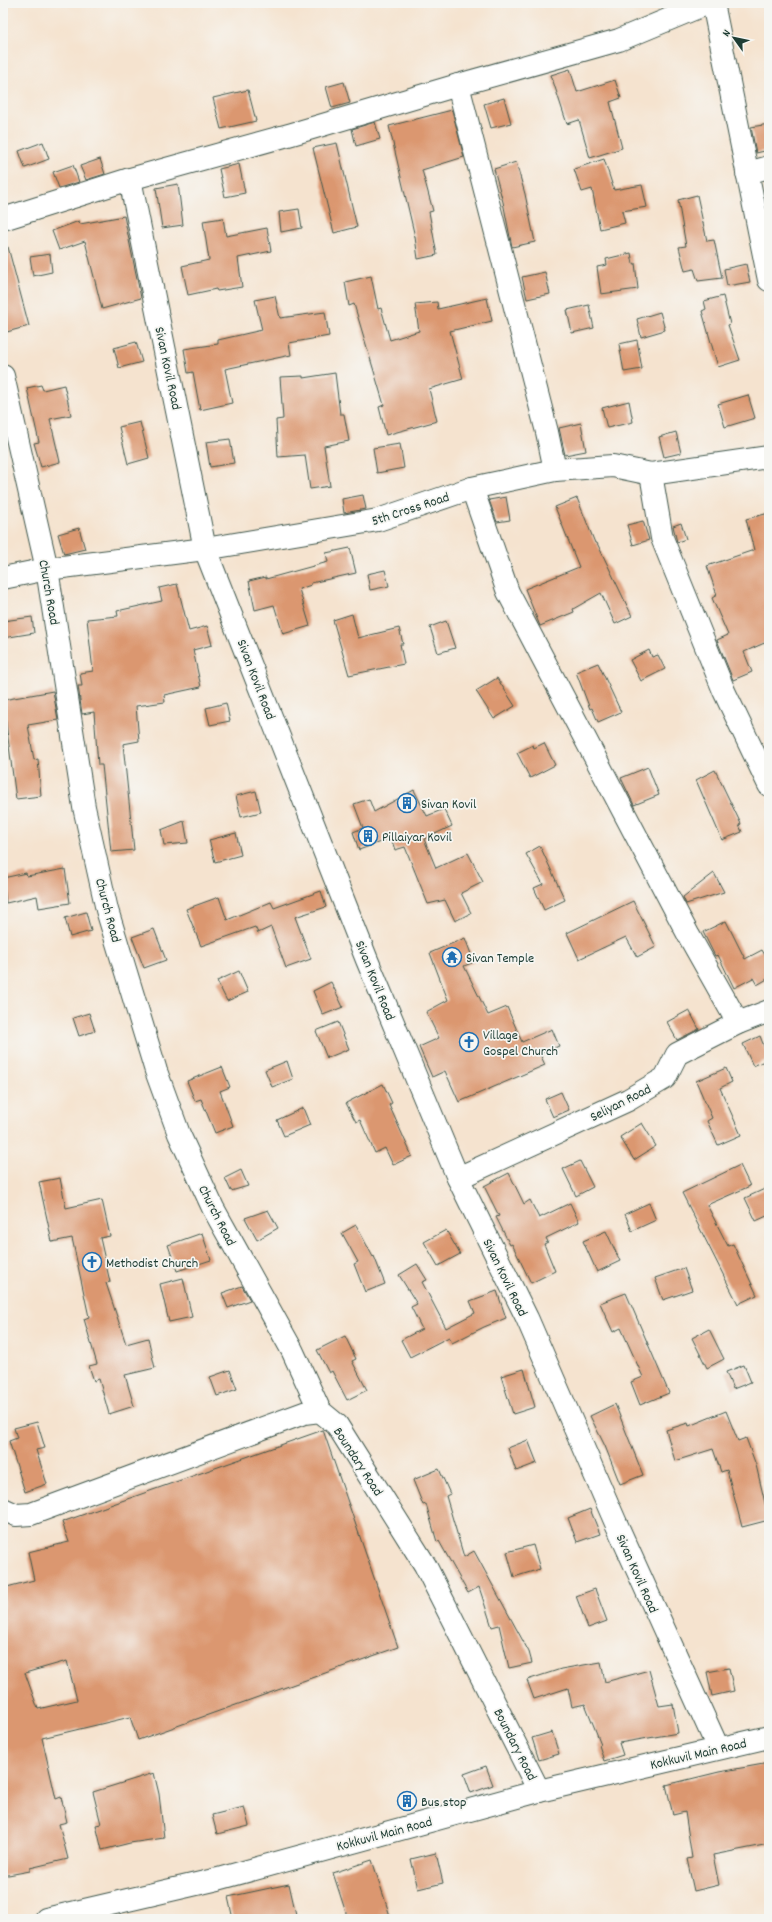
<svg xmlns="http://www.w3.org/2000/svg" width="772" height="1922" viewBox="0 0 772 1922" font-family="Dekko,sans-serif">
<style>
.building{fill:#db9770;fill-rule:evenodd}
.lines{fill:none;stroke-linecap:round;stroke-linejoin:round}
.street-casing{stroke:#3f564b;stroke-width:24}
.street{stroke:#fff;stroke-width:22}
.labels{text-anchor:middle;stroke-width:3.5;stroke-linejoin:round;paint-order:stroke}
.street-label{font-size:14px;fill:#1f3d34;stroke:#f6f6f2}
.poi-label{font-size:14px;fill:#1f3d34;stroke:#f6f6f2;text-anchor:start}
</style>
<rect width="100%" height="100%" fill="#f6f6f2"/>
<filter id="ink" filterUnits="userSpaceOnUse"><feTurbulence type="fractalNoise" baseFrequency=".025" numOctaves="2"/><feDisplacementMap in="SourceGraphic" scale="8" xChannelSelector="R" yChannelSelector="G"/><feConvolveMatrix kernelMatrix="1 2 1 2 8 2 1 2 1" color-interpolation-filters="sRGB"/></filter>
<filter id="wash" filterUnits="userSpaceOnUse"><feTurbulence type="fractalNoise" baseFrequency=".012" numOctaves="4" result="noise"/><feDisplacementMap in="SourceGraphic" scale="16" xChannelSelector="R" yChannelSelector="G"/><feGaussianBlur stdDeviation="0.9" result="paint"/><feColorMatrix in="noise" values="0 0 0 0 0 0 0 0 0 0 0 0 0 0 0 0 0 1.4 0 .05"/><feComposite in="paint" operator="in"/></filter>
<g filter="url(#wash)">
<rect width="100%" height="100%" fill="#f5e3cf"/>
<g id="blocks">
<g class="building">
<polygon points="570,69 577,92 615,80 621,98 610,102 622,148 590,158 579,120 567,124 551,75"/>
<polygon points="344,82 350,103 332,108 326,87"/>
<polygon points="248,90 256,121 221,129 213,98"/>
<polygon points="504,98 511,123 491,128 484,104"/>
<polygon points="452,110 464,157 422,170 433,211 429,212 437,255 418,259 415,237 389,126"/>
<polygon points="375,122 380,139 356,146 352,129"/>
<polygon points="769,124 769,150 756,153 751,127"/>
<polygon points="43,142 49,159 25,168 19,151"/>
<polygon points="337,143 357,227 334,233 313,148"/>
<polygon points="100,159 105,174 86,180 80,166"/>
<polygon points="604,159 614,190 642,185 647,207 622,211 625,223 600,229 592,189 582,192 574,169"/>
<polygon points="516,162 525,194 535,242 512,247 503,202 494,169"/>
<polygon points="239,164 245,193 225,197 219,169"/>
<polygon points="73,165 79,182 59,188 53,172"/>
<polygon points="178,184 183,225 162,228 156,188"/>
<polygon points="697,195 707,241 714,240 722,278 698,281 694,269 685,271 679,247 686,246 678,200"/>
<polygon points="299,209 302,228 281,232 279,212"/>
<polygon points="124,216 141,298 102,309 85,241 59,250 52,231 79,221 80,224"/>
<polygon points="223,218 226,236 267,228 271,251 238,258 242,287 217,291 216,289 188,295 182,266 209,260 203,221"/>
<polygon points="8,247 29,326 3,333 3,248"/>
<polygon points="631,253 633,264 635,263 638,289 601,294 597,267 607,265 606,259"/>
<polygon points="50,254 52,272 33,276 30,257"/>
<polygon points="746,264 750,282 727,286 724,269"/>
<polygon points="545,272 550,294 527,299 522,277"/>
<polygon points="371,276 378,309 381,308 390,340 419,331 415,304 437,302 438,309 487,298 492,321 450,331 463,379 429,389 437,421 386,435 379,407 384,405 354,304 349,306 345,282"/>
<polygon points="275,296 280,318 325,312 329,336 289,343 291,355 225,369 232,403 200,410 193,372 188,373 184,349 218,344 218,340 262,330 255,300"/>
<polygon points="723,296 730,324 728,325 740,360 718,367 702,311 706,309 704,301"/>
<polygon points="589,305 594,328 572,333 567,310"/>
<polygon points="660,312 665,330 641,337 637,319"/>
<polygon points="637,340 642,369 624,372 619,344"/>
<polygon points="136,342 142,362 119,368 114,348"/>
<polygon points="335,373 340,414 344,414 349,441 324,446 330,486 310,489 305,455 278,457 276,420 283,419 280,377 303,376 303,378"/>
<polygon points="41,385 43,390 64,385 71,415 50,419 60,462 41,467 34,443 39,442 27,388"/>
<polygon points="748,395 755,418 725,427 718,404"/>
<polygon points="629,401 633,422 607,428 602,408"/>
<polygon points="140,422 149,458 128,464 119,427"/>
<polygon points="581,423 586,451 565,455 559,428"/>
<polygon points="676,432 681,453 664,457 659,437"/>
<polygon points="230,439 234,463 210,467 206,442"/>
<polygon points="400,444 404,468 377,473 373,448"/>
<polygon points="363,495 366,509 344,513 342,499"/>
<polygon points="506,497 510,520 497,522 489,500"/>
<polygon points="577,498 595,543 597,543 632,616 615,624 601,593 573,609 574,612 540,626 525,589 579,567 555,507"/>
<polygon points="769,513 769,641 744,652 752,672 733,680 717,640 728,635 712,598 717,595 707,566 754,550 746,519"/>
<polygon points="643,521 649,540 633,545 627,525"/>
<polygon points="681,523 686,539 677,542 673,526"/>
<polygon points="79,528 85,549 64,554 58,534"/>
<polygon points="350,548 356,573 311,583 311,585 299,589 310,626 283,634 274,605 255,610 249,581 266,577 266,579 328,562 326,553"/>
<polygon points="385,570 389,586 370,590 367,574"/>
<polygon points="177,584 189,631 207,626 212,645 193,650 201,687 164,695 165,702 136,706 139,741 123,744 134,850 111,852 102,765 98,765 94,712 82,714 78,686 82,686 80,673 93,671 87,619 118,616 117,611 162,601 159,588"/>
<polygon points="352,614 358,638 399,628 403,644 400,644 404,664 349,675 333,620"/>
<polygon points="32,617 34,633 3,638 3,621"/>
<polygon points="446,621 455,648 438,653 430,627"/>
<polygon points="649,650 652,657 658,655 665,669 641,681 630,660"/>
<polygon points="598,663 621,712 598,722 592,708 590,709 576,672"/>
<polygon points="497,678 515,706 494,719 476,691"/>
<polygon points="53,691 58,720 28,725 34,760 38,759 41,796 16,799 3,700"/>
<polygon points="226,703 230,721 210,725 206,708"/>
<polygon points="544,743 555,765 530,778 517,753 533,745 534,748"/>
<polygon points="648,767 659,795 634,805 621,778"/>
<polygon points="715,770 741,824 739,825 742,832 722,840 696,780"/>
<polygon points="414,790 427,816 444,809 452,826 424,839 436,868 468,853 483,882 461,893 471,913 455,921 445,900 428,904 405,847 395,850 391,838 359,850 353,832 363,828 354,804 369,799 374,812"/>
<polygon points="256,791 261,812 241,817 236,796"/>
<polygon points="184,821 188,843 164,845 161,830"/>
<polygon points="236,833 241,855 215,862 209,840"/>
<polygon points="540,846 565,900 544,910 534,888 543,884 526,854"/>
<polygon points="65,869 70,903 39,908 37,896 6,903 3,878 26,873 27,876"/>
<polygon points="714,873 724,892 686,904 683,897"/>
<polygon points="321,891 326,907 295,917 311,959 286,968 271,927 258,933 255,927 201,946 186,909 219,897 227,920 271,902 274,908"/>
<polygon points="633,901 656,947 637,957 626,937 579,959 567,933"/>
<polygon points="86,912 91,931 70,937 65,918"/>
<polygon points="726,921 745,959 762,950 769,962 769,978 757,985 753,978 734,988 718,955 715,956 703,932"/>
<polygon points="154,929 166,960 144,968 132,937"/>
<polygon points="465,938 474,962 464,966 488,1015 507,1007 522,1042 552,1029 559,1046 540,1054 545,1065 459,1102 445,1071 432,1077 419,1047 439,1038 426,1012 448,1000 430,953"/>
<polygon points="239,971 248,992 227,1001 217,981"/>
<polygon points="331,982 343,1007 323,1015 313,991"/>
<polygon points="689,1010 699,1029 677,1040 667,1022"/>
<polygon points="89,1013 95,1031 79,1036 73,1018"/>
<polygon points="338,1022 349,1049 327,1058 316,1031"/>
<polygon points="760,1036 769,1059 753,1066 743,1044"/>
<polygon points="287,1061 293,1079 272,1087 265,1070"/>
<polygon points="222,1067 230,1087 220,1091 233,1126 215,1133 201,1099 195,1101 187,1081"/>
<polygon points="726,1068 732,1082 720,1088 741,1135 718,1145 707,1121 712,1118 696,1081"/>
<polygon points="383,1084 392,1103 389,1105 412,1156 393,1165 385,1148 375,1153 360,1120 356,1122 346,1103"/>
<polygon points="561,1092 569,1110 553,1117 545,1099"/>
<polygon points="303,1108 310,1125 284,1136 277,1120"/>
<polygon points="642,1123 656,1146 634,1160 620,1137"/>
<polygon points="580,1161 593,1187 576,1196 563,1169"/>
<polygon points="740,1165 750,1186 707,1205 728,1246 733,1244 757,1295 738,1304 682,1193"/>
<polygon points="241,1170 248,1186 231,1191 225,1178"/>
<polygon points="509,1173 524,1204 530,1200 539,1218 570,1203 579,1222 546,1238 548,1242 544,1244 555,1271 531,1283 512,1244 510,1245 496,1217 499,1216 484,1186"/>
<polygon points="60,1178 66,1208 102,1200 110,1236 100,1238 110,1282 106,1283 126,1344 148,1338 155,1368 125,1375 134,1406 109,1414 99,1379 94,1381 89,1366 97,1364 84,1319 89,1317 72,1238 52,1242 39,1182"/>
<polygon points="769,1187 769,1215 756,1221 745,1198"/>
<polygon points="649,1203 656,1220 632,1231 625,1214"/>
<polygon points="268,1210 278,1228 257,1240 245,1218"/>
<polygon points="356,1225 373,1257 374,1256 385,1284 365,1292 354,1264 358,1262 342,1233"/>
<polygon points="446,1230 460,1254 438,1266 424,1242"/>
<polygon points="606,1231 620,1261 597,1272 583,1241"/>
<polygon points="202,1233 211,1260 177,1271 168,1245"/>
<polygon points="417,1264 427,1280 422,1282 446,1328 475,1313 470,1301 497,1291 506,1318 484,1327 452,1343 449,1337 410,1357 401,1340 422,1329 411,1307 417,1304 399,1275"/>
<polygon points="684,1268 692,1290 663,1300 655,1278"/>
<polygon points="183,1278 192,1317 169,1322 160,1284"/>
<polygon points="242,1286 250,1300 228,1308 222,1293"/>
<polygon points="626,1293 669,1393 640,1405 631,1382 643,1377 621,1328 613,1332 600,1303"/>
<polygon points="709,1329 724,1359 707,1368 692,1338"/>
<polygon points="345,1336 356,1359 352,1361 367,1390 347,1400 332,1371 329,1373 317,1350"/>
<polygon points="744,1365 751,1382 733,1389 726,1372"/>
<polygon points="524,1369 535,1407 513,1414 501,1376"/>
<polygon points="230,1370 237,1389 217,1396 210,1377"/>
<polygon points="615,1404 643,1475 620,1484 605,1446 590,1416"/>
<polygon points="726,1411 738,1441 746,1438 756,1465 769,1520 742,1527 727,1470 721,1472 713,1449 675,1461 666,1430 688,1423 689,1426"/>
<polygon points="37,1422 45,1448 36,1450 47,1484 25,1492 9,1441 17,1438 14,1428"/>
<path d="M323,1430L398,1647L138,1740L130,1717L42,1738L56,1799L61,1797L67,1822L59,1824L68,1859L30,1868V1871L3,1876V1588L34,1580L28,1552L69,1542L62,1522ZM67,1661L77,1700L38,1709L25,1673Z"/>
<polygon points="528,1440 537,1463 516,1471 508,1448"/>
<polygon points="439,1469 450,1494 446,1496 464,1557 474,1551 529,1652 532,1663 509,1668 499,1625 492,1627 479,1587 468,1593 439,1541 437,1542 426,1504 423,1505 413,1480"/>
<polygon points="590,1509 600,1534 577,1542 568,1518"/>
<polygon points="533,1545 540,1569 514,1577 507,1552"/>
<polygon points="595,1589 607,1621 588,1628 576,1596"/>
<polygon points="601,1662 605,1682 649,1670 659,1706 673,1704 678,1733 619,1743 623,1755 604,1761 599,1745 601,1744 585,1704 572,1707 568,1688 534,1699 527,1680 561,1669"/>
<polygon points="729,1668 734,1691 712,1696 707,1672"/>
<polygon points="552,1732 559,1754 539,1760 532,1738"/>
<polygon points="769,1763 769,1844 713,1855 719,1885 694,1891 687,1859 692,1858 685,1812 673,1815 666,1785 719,1772"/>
<polygon points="486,1766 493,1785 471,1793 464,1774"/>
<polygon points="154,1773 159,1794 164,1838 130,1843 102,1850 96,1825 101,1824 93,1792"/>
<polygon points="244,1807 249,1826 217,1834 212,1815"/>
<polygon points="436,1853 443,1883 418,1889 411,1859"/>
<polygon points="372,1860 391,1919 348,1919 333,1873"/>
<polygon points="289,1884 297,1919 233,1919 228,1897"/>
</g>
</g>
</g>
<g filter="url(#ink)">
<use href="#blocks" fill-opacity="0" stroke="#3f564b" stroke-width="1"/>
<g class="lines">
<defs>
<g id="street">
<polyline points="713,3 769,280"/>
<polyline points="458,85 547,432 555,470"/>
<polyline points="747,173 769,167"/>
<polyline points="130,179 205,549 367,960 458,1178 527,1318 615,1521 718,1748"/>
<polyline points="3,219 130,179 292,134 458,85 619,40 708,3"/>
<polyline points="3,376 47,569 84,807 107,910 156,1071 179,1134 213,1208 292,1350 320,1411"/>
<polyline points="651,474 662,538 724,691 769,785"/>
<polyline points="472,488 508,592 689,936 738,1023"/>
<polyline points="3,578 47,569 205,549 378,520 472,488 555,470 613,466 651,474 769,457"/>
<polyline points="458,1178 628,1100 665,1078 677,1054 738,1023 769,1011"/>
<polyline points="3,1509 16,1515 31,1514 304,1413 320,1411 337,1425 425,1565 539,1791"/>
<polyline points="46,1919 218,1879 539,1791 769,1737"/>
</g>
</defs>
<use href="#street" class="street-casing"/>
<use href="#street" class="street"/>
</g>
</g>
<defs>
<symbol id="building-ring" viewBox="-11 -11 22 22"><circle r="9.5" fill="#f6f6f2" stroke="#1f6fb2" stroke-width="1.5"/><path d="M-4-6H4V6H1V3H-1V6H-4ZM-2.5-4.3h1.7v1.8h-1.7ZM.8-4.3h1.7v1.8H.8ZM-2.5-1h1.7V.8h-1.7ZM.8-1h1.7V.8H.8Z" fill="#1f6fb2"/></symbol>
<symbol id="temple-ring" viewBox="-11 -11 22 22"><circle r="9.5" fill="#f6f6f2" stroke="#1f6fb2" stroke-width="1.5"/><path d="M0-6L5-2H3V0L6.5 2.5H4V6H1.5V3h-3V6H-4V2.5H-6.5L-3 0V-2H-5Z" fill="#1f6fb2"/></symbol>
<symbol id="church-ring" viewBox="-11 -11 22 22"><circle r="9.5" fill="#f6f6f2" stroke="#1f6fb2" stroke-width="1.5"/><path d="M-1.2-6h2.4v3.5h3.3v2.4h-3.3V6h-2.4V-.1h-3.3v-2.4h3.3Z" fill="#1f6fb2"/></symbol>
</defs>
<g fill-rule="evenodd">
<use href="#building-ring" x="396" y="792" width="22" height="22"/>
<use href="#building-ring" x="357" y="825" width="22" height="22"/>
<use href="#temple-ring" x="441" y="946" width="22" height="22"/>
<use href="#church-ring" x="458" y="1031" width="22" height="22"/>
<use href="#church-ring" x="81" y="1251" width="22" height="22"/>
<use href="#building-ring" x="396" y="1790" width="22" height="22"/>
</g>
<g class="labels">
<g class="street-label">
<text transform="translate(169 368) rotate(78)" y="5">Sivan Kovil Road</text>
<text transform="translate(410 508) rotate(-18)" y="5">5th Cross Road</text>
<text transform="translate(50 592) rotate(80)" y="5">Church Road</text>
<text transform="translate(257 679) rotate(69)" y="5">Sivan Kovil Road</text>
<text transform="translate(109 910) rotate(75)" y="5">Church Road</text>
<text transform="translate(376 980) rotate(68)" y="5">Sivan Kovil Road</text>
<text transform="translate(620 1102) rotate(-27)" y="5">Seliyan Road</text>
<text transform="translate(218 1215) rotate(63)" y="5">Church Road</text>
<text transform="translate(506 1277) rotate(64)" y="5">Sivan Kovil Road</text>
<text transform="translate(359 1461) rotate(57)" y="5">Boundary Road</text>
<text transform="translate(638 1573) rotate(66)" y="5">Sivan Kovil Road</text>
<text transform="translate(516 1744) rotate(63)" y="5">Boundary Road</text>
<text transform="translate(698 1753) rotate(-13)" y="5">Kokkuvil Main Road</text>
<text transform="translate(384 1833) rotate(-15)" y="5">Kokkuvil Main Road</text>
</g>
<g class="poi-label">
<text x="421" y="808">Sivan Kovil</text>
<text x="382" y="841">Pillaiyar Kovil</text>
<text x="466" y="962">Sivan Temple</text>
<text x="483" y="1039">Village<tspan x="483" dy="16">Gospel Church</tspan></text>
<text x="106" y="1267">Methodist Church</text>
<text x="421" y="1806">Bus stop</text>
</g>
</g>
<rect width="772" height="1922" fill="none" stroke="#f6f6f2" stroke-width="16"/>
<g transform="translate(734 38) rotate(303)" stroke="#f6f6f2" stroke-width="3" paint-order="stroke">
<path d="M0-3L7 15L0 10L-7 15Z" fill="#1f3d34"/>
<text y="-6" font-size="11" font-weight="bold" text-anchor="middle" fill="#1f3d34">N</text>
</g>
</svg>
